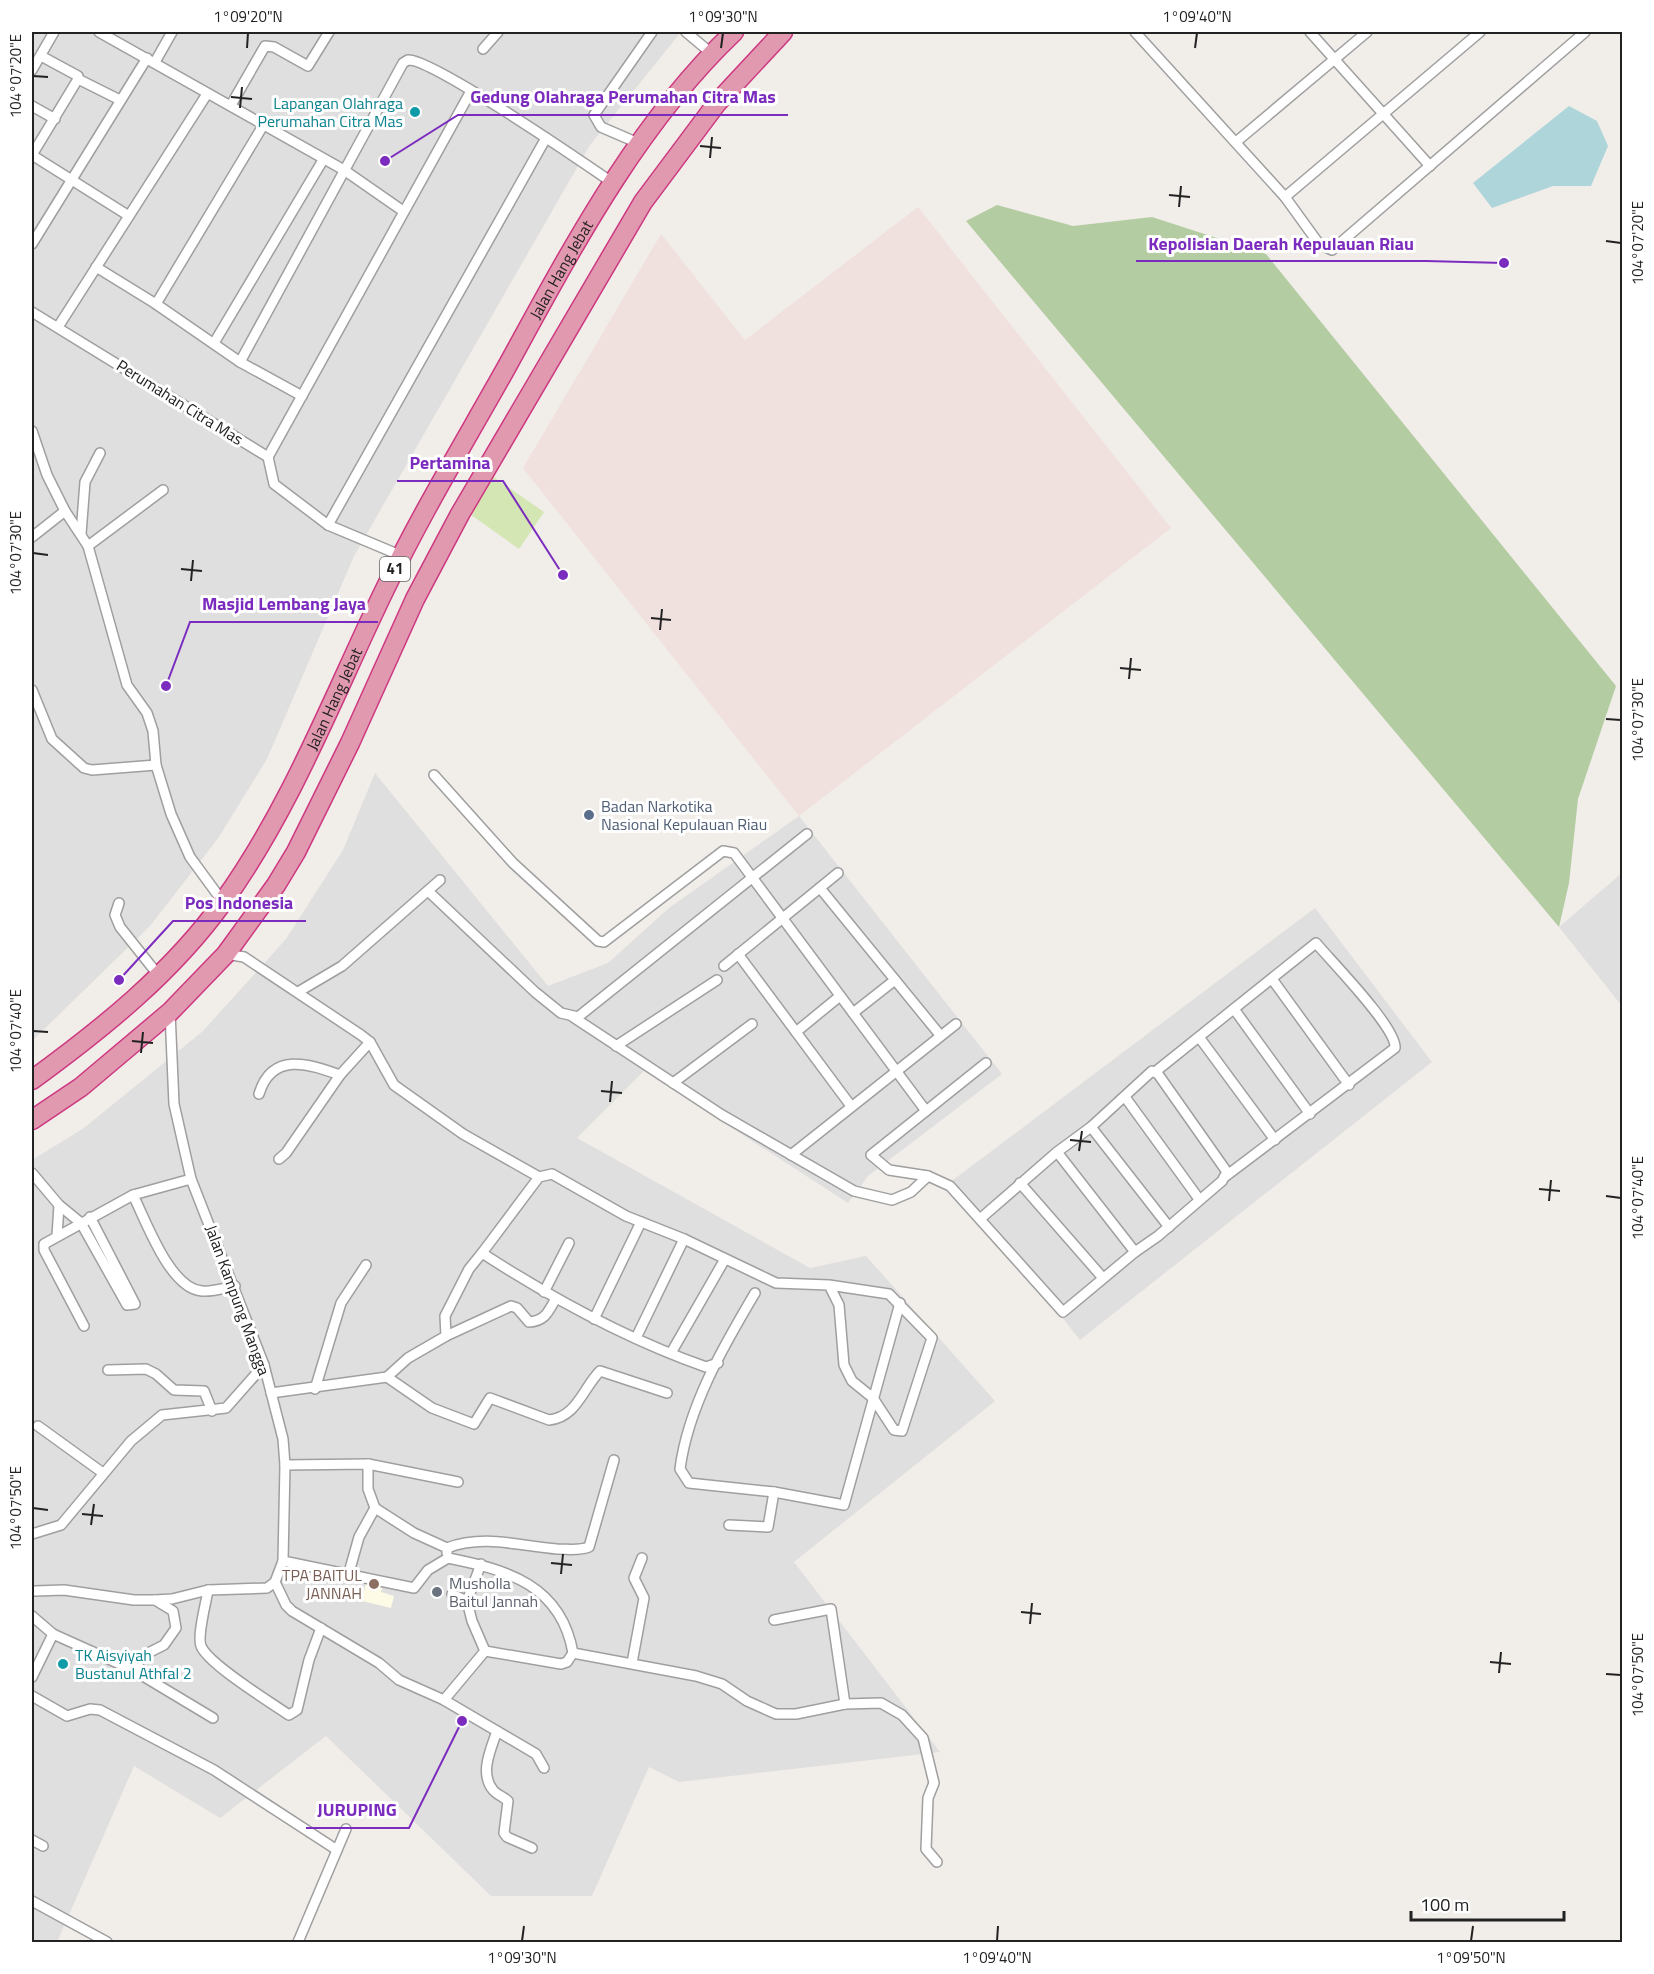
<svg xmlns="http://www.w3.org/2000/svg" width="1654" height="1974" viewBox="0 0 1654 1974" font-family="'Titillium Web',sans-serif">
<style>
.residential{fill:#e0dfdf}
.education{fill:#fdfae6}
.military{fill:#f1e1de}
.grass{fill:#d4e6b4}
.forest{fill:#b4cca2}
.water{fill:#aed6da}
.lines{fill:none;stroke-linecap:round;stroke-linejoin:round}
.street-casing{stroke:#9f9f9f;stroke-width:12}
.highway-casing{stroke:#cd3880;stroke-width:21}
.street{stroke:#fff;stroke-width:9}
.highway{stroke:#e199b0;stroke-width:18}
.ticks{fill:none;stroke:#222;stroke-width:2}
.culture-dot{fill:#0f9aa8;stroke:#fff;stroke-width:2}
.service-dot{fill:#5c6f8a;stroke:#fff;stroke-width:2}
.education-dot{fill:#8d6e63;stroke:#fff;stroke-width:2}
.worship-dot{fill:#6b7280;stroke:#fff;stroke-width:2}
.labels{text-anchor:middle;stroke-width:6;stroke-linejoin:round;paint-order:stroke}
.shield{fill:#fff;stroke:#646464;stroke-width:1.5}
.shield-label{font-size:15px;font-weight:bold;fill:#222}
.culture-label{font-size:16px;fill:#0d838f;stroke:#fff;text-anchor:end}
.street-label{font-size:16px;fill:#222;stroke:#fff}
.service-label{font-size:16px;fill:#4e5e75;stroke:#fff;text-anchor:start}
.education-label{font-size:16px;fill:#785e54;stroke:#fff;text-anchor:end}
.worship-label{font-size:16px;fill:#5b616d;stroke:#fff;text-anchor:start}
.leader{fill:none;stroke:#7b2cbf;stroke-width:2}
.callout-dot{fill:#7b2cbf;stroke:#fff;stroke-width:2}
.callout-label{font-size:18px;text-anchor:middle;font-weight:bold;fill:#7b2cbf;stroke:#fff;stroke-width:6;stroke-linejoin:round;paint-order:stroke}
.neatline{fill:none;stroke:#222;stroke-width:2}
.ticks-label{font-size:15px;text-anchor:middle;fill:#222}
</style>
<rect width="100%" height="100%" fill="#f1ede9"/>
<g class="residential">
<polygon points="32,32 681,32 590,145 354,556 267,759 219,837 150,926 32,1041"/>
<polygon points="375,773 548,986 608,963 669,908 799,816 1002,1074 868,1176 848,1203 644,1071 577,1138 810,1268 866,1256 995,1401 794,1562 940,1752 679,1782 649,1767 592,1896 491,1896 326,1736 220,1818 134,1766 57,1942 32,1942 32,1160 84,1128 203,1031 286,939 343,850"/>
<polygon points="1622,873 1622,1006 1559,927"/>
<polygon points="1315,908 1432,1062 1080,1340 953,1180"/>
</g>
<polygon class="education" points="368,1572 385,1576 381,1592 394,1596 391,1608 362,1601"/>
<polygon class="military" points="918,207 1171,528 799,816 523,468 661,234 745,340"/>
<polygon class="grass" points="492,476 544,512 519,549 467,512"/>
<polygon class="forest" points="997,205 1073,226 1152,217 1266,254 1616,686 1578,799 1569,883 1559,927 966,221"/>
<polygon class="water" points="1569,106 1597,121 1608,146 1591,186 1553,186 1492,208 1473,183"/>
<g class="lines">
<defs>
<g id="street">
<polyline points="99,32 344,170 403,211"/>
<polyline points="686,32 711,53"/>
<polyline points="1135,32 1285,197 1319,244 1332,250 1585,32"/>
<polyline points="1310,32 1430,166"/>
<polyline points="483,49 498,32"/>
<polyline points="41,56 78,76 78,79 120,100"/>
<polyline points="155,62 172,32"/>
<polyline points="32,70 54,32"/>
<polyline points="78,79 32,155 129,216"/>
<polyline points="231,105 265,46 274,47 308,66 329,32"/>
<polyline points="32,106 55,119"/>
<polyline points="1236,142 1367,32"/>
<polyline points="638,143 601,127 594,115 652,32"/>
<polyline points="1285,197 1480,32"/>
<polyline points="32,244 147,58"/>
<polyline points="96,267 156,304 240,362 302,396"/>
<polyline points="156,304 264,124"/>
<polyline points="32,312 268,457"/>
<polyline points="58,327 207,94"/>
<polyline points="214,343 323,160"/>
<path d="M240,362L403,63L408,60C431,58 584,163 613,183"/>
<polyline points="32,431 47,475 65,511 88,546 127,685 147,713 153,731 156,765 171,814 190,857 223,902"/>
<polyline points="268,457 471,91"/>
<polyline points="268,457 274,484 328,525 402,556"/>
<polyline points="328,525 546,138"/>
<polyline points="81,534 85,482 100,453"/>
<polyline points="32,537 65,511"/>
<polyline points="88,546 163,490"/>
<polyline points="32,690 52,739 84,768 92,770 156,765"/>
<polyline points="434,775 513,863 598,941 604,942 723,851 734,853 926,1111"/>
<polyline points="820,888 940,1035"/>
<polyline points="428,891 535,992 561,1013 578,1017 807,834"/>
<polyline points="119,903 115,915 120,927 159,976"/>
<polyline points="226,954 244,957 361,1035 370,1042 394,1085 463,1134 539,1177"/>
<polyline points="738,954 851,1106"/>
<polyline points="724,966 838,873"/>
<polyline points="1272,979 1349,1085"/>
<polyline points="298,992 342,966 440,880"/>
<polyline points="1234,1009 1310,1114"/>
<path d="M170,1012L174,1104L191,1179L264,1365L283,1439L285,1465L283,1561L414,1588L428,1570L448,1558C508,1570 561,1585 573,1653L696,1676L722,1684L747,1701L776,1714H796L845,1704L881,1703L902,1715L923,1738L934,1783L928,1798L926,1849L937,1862"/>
<polyline points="853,1013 895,980"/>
<polyline points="573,1017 722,1115 854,1191 892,1200 911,1192 928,1176"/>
<polyline points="796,1032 840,996"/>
<polyline points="1199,1037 1275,1140"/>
<polyline points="616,1046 717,980"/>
<polyline points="986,1063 871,1155 889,1170 928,1176 950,1186 1063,1312 1135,1252"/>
<path d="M1155,1072L1316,943C1331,961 1397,1028 1395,1048L1226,1176"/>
<polyline points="673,1083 752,1024"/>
<path d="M259,1094C272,1051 309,1064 340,1075"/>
<polyline points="1125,1097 1199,1199"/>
<polyline points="1091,1127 1169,1227"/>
<polyline points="791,1155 956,1024"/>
<polyline points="279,1159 286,1153 340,1075 370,1042"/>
<polyline points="32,1173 59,1205 81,1223 127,1305 135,1304 90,1217"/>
<polyline points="1020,1183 1103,1278"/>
<path d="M133,1195C146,1221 170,1289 202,1291C212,1292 225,1288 235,1286"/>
<polyline points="980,1219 1057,1152 1135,1252 1158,1236 1222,1181 1227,1172 1158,1074 1152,1071 1091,1127 1057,1152"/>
<polyline points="57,1236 59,1205"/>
<polyline points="544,1292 569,1243"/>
<path d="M755,1293C723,1347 688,1407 680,1469L689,1483L774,1492L844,1505L900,1303"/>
<polyline points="594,1319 641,1222"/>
<polyline points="84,1326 44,1250 44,1244 133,1195 191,1179"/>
<path d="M446,1336L511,1306L517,1308L529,1322C545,1321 548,1312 555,1300"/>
<polyline points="636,1338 684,1239"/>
<polyline points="671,1353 725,1259"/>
<path d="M718,1363L706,1367C626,1339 553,1299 482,1253L539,1177L552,1174L626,1216L684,1239L776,1283L829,1285L889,1294L932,1338L902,1431L894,1430L873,1398L852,1381L844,1365L839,1305L829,1285"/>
<polyline points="108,1370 146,1369 156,1374 174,1390 204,1391 212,1411"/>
<path d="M387,1377L432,1408L474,1424L490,1398L549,1420C577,1417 583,1388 600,1371L667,1393"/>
<polyline points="315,1389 341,1303 366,1265"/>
<polyline points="271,1393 387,1377 408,1358 446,1336 445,1316 469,1269 482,1253"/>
<polyline points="38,1426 103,1473"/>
<polyline points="368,1464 458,1482"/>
<polyline points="285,1465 368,1464 368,1489 375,1508 359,1537 348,1576"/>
<polyline points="375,1508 414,1533 447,1548 447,1553"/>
<polyline points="729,1525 768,1527 774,1492"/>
<polyline points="32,1534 61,1525 131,1441 162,1415 226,1408 264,1365"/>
<path d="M447,1548C484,1534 519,1546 557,1549C568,1549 579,1551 589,1547L614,1460"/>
<polyline points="275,1582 286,1605 292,1611 379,1663 399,1680 444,1700 536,1754 544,1768"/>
<path d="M208,1590C206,1603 197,1636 201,1646C208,1664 270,1702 289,1715L297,1710L309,1660L321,1628"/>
<polyline points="35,1591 64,1590 134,1600 155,1600 172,1599 208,1590 267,1588 275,1582 283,1561"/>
<polyline points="452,1594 467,1601 481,1564"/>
<polyline points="32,1616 53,1634 32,1677"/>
<polyline points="774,1620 831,1609 845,1704"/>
<polyline points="53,1634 133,1670 213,1718"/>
<polyline points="485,1651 561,1664 567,1662 573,1653"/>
<polyline points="632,1663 644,1598 634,1578 642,1558"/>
<polyline points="133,1670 144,1655 164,1645 176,1628 173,1611 155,1600"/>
<polyline points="32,1696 67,1716 90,1709 100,1710 214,1770 337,1850"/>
<polyline points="444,1700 485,1651 472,1621 467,1601"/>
<path d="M497,1731C491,1749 479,1773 493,1790C497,1795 504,1797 508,1801L504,1833L507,1837L532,1848"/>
<polyline points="32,1840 43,1846"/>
<polyline points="32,1901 107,1942"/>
<polyline points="298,1942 346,1829"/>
</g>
<g id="highway">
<path id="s1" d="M32,1080C102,1029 172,973 223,902C292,806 334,694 385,589C421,514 464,443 505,370C570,252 635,126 734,32"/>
<polyline points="32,1120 81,1087 170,1012 226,954 276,885 296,852 350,743 415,599 460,514 643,202 717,103 783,32"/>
</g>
</defs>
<use href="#street" class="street-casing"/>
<use href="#highway" class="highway-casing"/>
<use href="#street" class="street"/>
<use href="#highway" class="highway"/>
</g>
<path class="ticks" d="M247,48L248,33M721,48L723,33M1195,48L1197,33M33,76L48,77M231,97L252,99M240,108L242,87M700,146L721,148M710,158L712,137M1169,195L1190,197M1179,207L1181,186M1606,241L1621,243M33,553L48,555M181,569L202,571M191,581L193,560M651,618L671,620M660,630L662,609M1120,668L1141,670M1129,679L1131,658M1606,719L1621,720M33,1031L48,1032M132,1041L153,1043M141,1053L143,1032M601,1091L622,1093M610,1102L612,1081M1070,1140L1091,1142M1079,1151L1082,1131M1539,1189L1560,1191M1606,1196L1621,1198M1549,1201L1551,1180M33,1508L48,1510M82,1514L103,1516M91,1525L94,1504M551,1563L572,1565M561,1574L563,1554M1021,1612L1041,1614M1030,1624L1032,1603M1490,1662L1511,1664M1499,1673L1501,1652M1606,1674L1621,1675M522,1941L524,1926M997,1941L998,1926M1471,1941L1473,1926"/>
<g class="culture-dot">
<circle cx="415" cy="112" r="6"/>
<circle cx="63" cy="1664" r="6"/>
</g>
<circle class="service-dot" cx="589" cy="815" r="6"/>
<circle class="education-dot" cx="374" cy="1584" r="6"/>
<circle class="worship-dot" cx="437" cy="1592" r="6"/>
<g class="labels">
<rect class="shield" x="380" y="557" width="30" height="24" rx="4.5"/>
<g class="shield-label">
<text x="395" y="574">41</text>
</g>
<g class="culture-label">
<text x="403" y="109">Lapangan Olahraga<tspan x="403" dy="18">Perumahan Citra Mas</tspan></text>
<text x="75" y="1661" text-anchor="start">TK Aisyiyah<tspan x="75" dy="18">Bustanul Athfal 2</tspan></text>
</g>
<g class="street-label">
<text dy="6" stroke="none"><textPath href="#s1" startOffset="980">Jalan Hang Jebat</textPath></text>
<text transform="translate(180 402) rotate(32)" y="6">Perumahan Citra Mas</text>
<text dy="6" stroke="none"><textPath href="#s1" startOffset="494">Jalan Hang Jebat</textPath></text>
<text transform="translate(238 1300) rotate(70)" y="6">Jalan Kampung Mangga</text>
</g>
<g class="service-label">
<text x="601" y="812">Badan Narkotika<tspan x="601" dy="18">Nasional Kepulauan Riau</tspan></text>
</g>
<g class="education-label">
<text x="362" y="1581">TPA BAITUL<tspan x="362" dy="18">JANNAH</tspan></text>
</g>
<g class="worship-label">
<text x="449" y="1589">Musholla<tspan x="449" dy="18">Baitul Jannah</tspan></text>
</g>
</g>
<path class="leader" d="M385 161L458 115H788M1504 263L1426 261H1136M563 575L503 481H397M166 686L190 622H378M119 980L173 921H306M462 1721L409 1828H306"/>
<g class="callout-dot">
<circle cx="385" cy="161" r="6"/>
<circle cx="1504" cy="263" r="6"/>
<circle cx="563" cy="575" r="6"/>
<circle cx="166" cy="686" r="6"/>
<circle cx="119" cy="980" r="6"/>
<circle cx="462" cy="1721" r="6"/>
</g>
<g class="callout-label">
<text x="623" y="103">Gedung Olahraga Perumahan Citra Mas</text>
<text x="1281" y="250">Kepolisian Daerah Kepulauan Riau</text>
<text x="450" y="469">Pertamina</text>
<text x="284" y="610">Masjid Lembang Jaya</text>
<text x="239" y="909">Pos Indonesia</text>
<text x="357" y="1816">JURUPING</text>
</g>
<rect width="1654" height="1974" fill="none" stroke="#ffffff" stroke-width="66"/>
<path d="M1411 1911v9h153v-9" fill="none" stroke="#222222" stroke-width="3"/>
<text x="1420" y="1911" font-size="18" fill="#222222" stroke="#ffffff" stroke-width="4.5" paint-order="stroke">100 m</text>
<rect x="33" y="33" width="1588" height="1908" class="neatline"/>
<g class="ticks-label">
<text x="248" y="22">1°09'20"N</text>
<text x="723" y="22">1°09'30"N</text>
<text x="1197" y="22">1°09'40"N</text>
<text transform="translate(16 76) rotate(-90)" y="5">104°07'20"E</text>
<text transform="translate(1638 243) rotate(-90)" y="5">104°07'20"E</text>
<text transform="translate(16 553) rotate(-90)" y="5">104°07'30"E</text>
<text transform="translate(1638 720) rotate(-90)" y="5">104°07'30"E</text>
<text transform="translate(16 1031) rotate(-90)" y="5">104°07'40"E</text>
<text transform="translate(1638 1198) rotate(-90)" y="5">104°07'40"E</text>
<text transform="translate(16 1508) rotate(-90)" y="5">104°07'50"E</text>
<text transform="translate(1638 1675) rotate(-90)" y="5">104°07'50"E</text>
<text x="522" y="1963">1°09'30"N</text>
<text x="997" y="1963">1°09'40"N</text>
<text x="1471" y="1963">1°09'50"N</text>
</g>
</svg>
